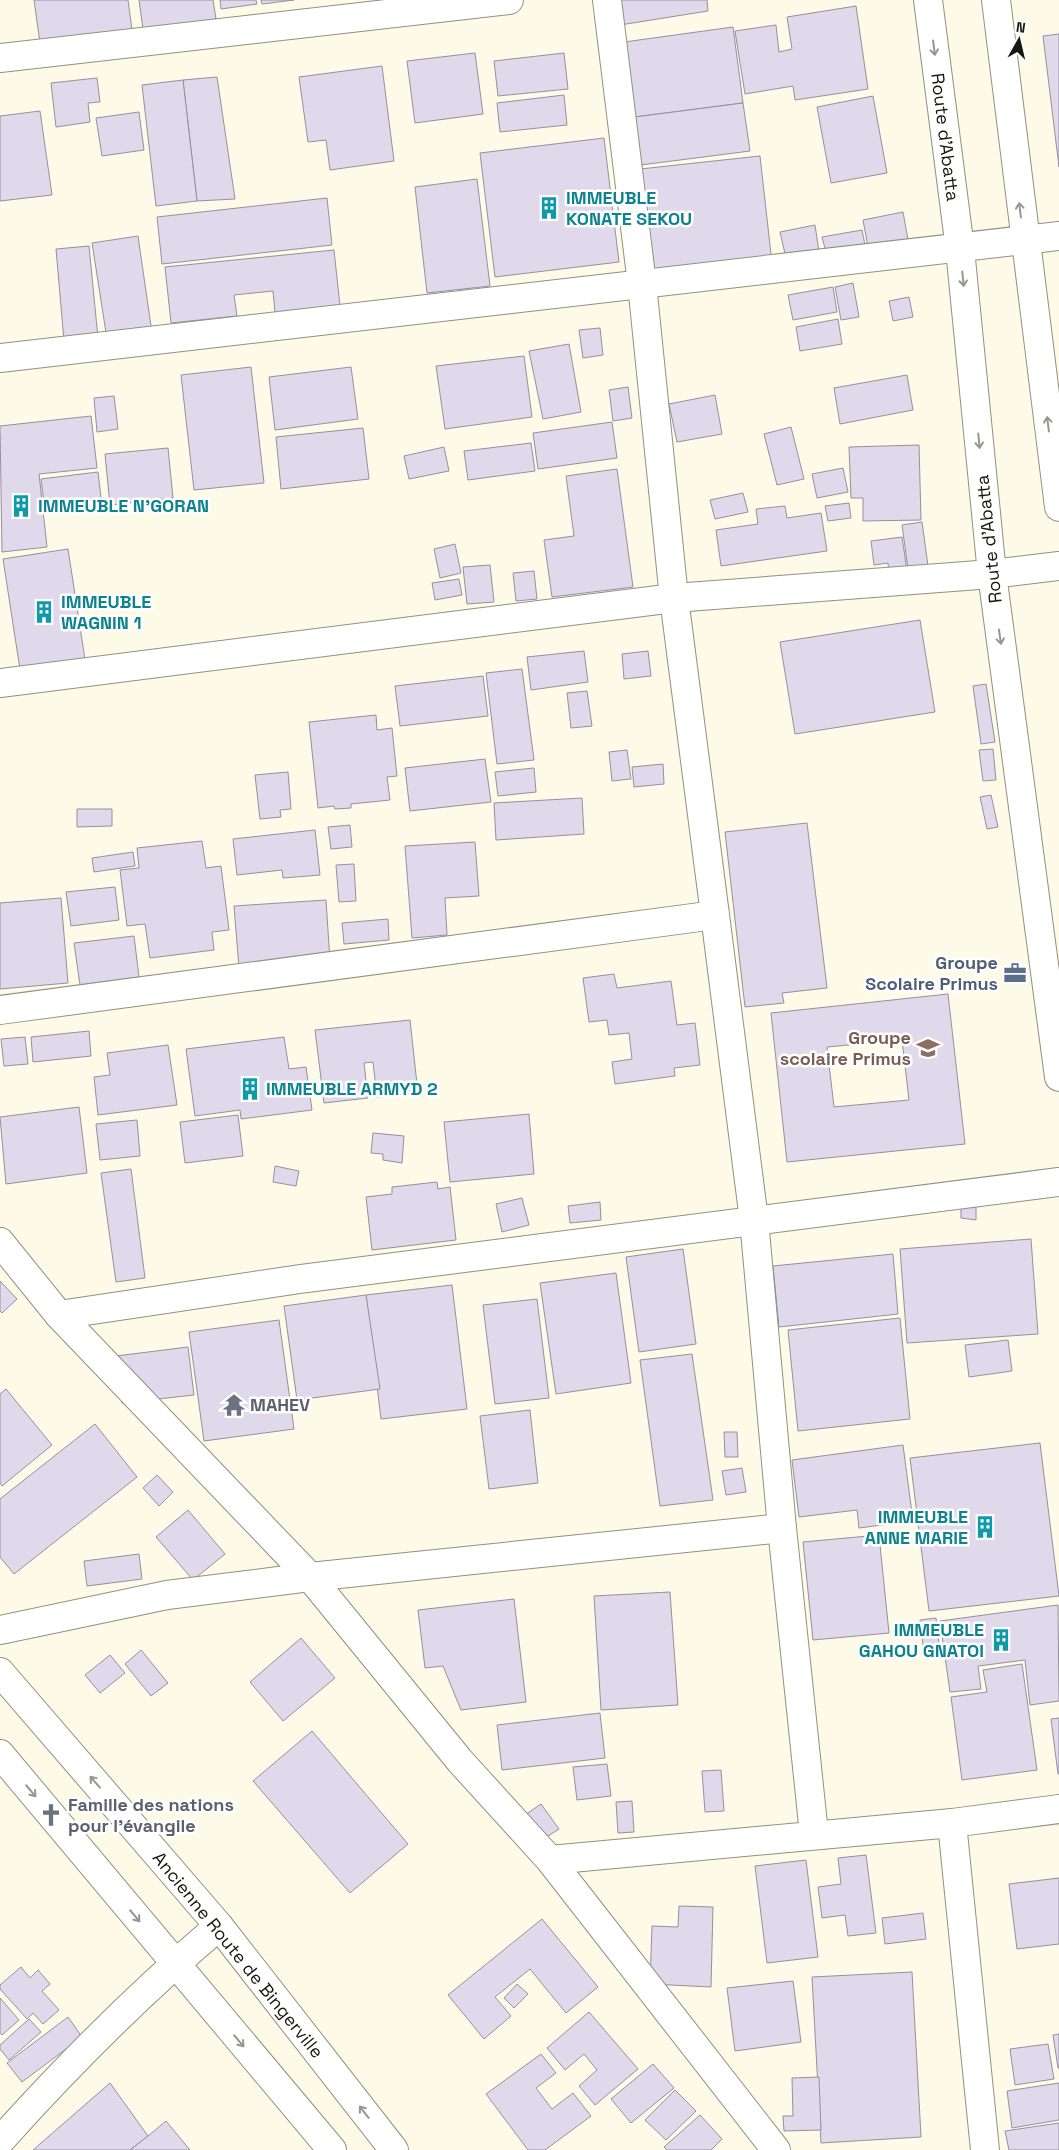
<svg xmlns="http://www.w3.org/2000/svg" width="1059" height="2150" viewBox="0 0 1059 2150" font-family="'Space Grotesk',sans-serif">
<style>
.building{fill:#e0d9eb;stroke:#958f9f;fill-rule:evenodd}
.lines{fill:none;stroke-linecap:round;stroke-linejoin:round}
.minor-casing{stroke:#93907f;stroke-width:30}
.minor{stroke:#fff;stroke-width:28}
.oneway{stroke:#979693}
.labels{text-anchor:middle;stroke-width:5;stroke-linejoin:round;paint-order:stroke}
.street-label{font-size:18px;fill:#171610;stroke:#fff}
.culture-label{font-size:18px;font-weight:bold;fill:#0d838f;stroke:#fff;text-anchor:start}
.service-label{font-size:18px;font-weight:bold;fill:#4e5e75;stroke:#fff;text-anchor:end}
.education-label{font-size:18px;font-weight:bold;fill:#785e54;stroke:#fff;text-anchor:end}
.worship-label{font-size:18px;font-weight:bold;fill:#5b616d;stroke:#fff;text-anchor:start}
</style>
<rect width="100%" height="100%" fill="#fdfae7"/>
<g class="building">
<polygon points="34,0 128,0 132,30 40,43"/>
<polygon points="139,0 213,0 216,19 143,29"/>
<polygon points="220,0 256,0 257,4 221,9"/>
<polygon points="261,0 294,0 262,4"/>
<polygon points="617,0 707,0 708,11 620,25"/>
<polygon points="856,6 868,89 795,100 793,86 745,94 735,31 776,25 779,52 792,49 787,17"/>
<polygon points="733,27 743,103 627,118 617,43"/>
<polygon points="1059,34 1059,167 1043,36"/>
<polygon points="475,53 483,114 415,123 407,61"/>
<polygon points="564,53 568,89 498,96 494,61"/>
<polygon points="382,66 394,161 330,170 326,140 308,142 299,77"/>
<polygon points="217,77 235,199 197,201 183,80"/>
<polygon points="97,78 100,102 88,103 90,122 56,127 51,83"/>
<polygon points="183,80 197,201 156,206 142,85"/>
<polygon points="564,95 567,125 500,132 497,103"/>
<polygon points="873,96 887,173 831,183 817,107"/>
<polygon points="743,103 750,151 633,166 627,118"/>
<polygon points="40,111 52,195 0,201 0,116"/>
<polygon points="139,112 144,150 102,156 96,118"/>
<polygon points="604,138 619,262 495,277 480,153"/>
<polygon points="760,156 772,263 643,277 631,170"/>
<polygon points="477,179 490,286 427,293 415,187"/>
<polygon points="327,198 332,245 162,264 157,217"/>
<polygon points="903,212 908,240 868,247 863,220"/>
<polygon points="815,225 819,252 786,258 780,232"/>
<polygon points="862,230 865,245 826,252 822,237"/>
<polygon points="138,236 152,333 107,339 92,243"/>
<polygon points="89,246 98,338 64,341 56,249"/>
<polygon points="334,250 340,306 275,313 273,291 234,295 237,316 171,323 165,267"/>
<polygon points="853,283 859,317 841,320 835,287"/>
<polygon points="833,287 837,312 793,320 788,295"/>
<polygon points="909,297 913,317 893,321 889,301"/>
<polygon points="838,319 842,344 800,351 796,327"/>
<polygon points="600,328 603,355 583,358 579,330"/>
<polygon points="569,344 581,412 543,419 529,351"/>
<polygon points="524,356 532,417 445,429 436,366"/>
<polygon points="251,367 264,483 194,490 181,375"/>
<polygon points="351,367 358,419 275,430 269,377"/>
<polygon points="907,375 913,410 840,424 834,388"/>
<polygon points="628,387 632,418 613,421 609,390"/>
<polygon points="715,395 722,434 677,442 669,404"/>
<polygon points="114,396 118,429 97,432 94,398"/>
<polygon points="91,416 97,468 39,474 47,547 2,552 0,426"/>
<polygon points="612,422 617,458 538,469 533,433"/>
<polygon points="791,427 804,479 777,485 764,434"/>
<polygon points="363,428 369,479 281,489 276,437"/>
<polygon points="531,443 535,471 468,480 464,451"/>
<polygon points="919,445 921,520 863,521 863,498 851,498 849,447"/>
<polygon points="444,447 449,471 409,479 404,456"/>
<polygon points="168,448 173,498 110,505 105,454"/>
<polygon points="843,468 848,492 817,498 812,474"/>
<polygon points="617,469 633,587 552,597 544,540 574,536 566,476"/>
<polygon points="98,472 102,506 45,512 41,479"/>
<polygon points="743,493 748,512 715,519 710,500"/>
<polygon points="849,503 851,518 828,521 825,506"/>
<polygon points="785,506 787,518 821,513 827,551 721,566 716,530 758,524 756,509"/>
<polygon points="922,522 928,566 908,569 902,525"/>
<polygon points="902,537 907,571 889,573 888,563 874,565 871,541"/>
<polygon points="455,544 461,573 440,578 434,549"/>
<polygon points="68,549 86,666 21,676 3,559"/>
<polygon points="490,565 494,602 467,604 463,567"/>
<polygon points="534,571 537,599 516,601 513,573"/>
<polygon points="459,579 462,595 435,600 432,583"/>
<polygon points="920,620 935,712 795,734 780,642"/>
<polygon points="584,651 588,682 531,690 527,657"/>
<polygon points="648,651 651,676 624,679 622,654"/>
<polygon points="522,669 534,760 497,764 486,673"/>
<polygon points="483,676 488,716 400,726 395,686"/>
<polygon points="986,684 995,742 981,744 973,686"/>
<polygon points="587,691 592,726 571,728 567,693"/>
<polygon points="376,715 377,730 392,728 397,776 387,777 390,800 351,804 351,808 335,809 334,806 318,808 309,722"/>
<polygon points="993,749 996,780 983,781 979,750"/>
<polygon points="627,750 631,779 612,781 609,752"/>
<polygon points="485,759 491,802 410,811 405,768"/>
<polygon points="663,764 664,784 634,787 632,767"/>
<polygon points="534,768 536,792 498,796 495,772"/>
<polygon points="288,772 291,809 280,810 281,817 260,819 255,775"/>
<polygon points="991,795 998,827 987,829 980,797"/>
<polygon points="582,798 584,834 496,840 494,803"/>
<polygon points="77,809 112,809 112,826 77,827"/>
<polygon points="807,823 827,988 782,993 784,1003 745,1007 725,832"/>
<polygon points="350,825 352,847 331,849 328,827"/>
<polygon points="315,830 320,875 283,878 282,870 237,875 233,839"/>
<polygon points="202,841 206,868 221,866 229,930 212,932 214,950 150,958 145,924 127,926 120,870 139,868 137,848"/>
<polygon points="475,842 479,896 445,898 447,935 412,938 405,846"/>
<polygon points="133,852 135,866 94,872 92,858"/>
<polygon points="354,864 356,901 339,902 336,865"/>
<polygon points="115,887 119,920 71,926 66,892"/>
<polygon points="61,898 68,983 0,989 0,903"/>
<polygon points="326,900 330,961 239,968 234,906"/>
<polygon points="388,919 389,940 344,944 342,923"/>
<polygon points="134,936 139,977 80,985 74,943"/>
<polygon points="614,974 617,988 671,981 677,1025 695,1023 700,1065 674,1068 675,1076 615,1084 612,1062 632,1059 629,1033 609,1035 607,1020 589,1022 583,978"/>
<path d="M948,994L965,1144L787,1162L771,1013ZM902,1040L909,1100L834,1107L827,1047Z"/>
<polygon points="410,1020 418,1093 377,1097 373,1062 364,1063 368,1098 324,1103 315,1030"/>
<polygon points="89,1031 91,1056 33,1062 31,1037"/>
<polygon points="25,1037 28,1064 4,1066 1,1039"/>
<polygon points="284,1037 289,1069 306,1067 312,1110 241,1119 240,1110 195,1116 186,1049"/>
<polygon points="168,1045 177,1105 98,1115 94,1077 110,1075 107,1053"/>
<polygon points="79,1107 87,1173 6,1184 0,1117"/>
<polygon points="529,1114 534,1174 450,1182 444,1122"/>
<polygon points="238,1115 243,1156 185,1163 180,1122"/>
<polygon points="137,1120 140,1156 100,1160 96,1124"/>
<polygon points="373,1133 404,1136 402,1163 383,1160 383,1154 371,1153"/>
<polygon points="275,1166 299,1171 296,1186 273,1182"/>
<polygon points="131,1169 145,1278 116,1282 101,1173"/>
<polygon points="437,1182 438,1189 450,1187 456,1240 372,1250 366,1197 392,1194 392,1187"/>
<polygon points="522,1198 529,1225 502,1232 496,1204"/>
<polygon points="600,1202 601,1220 570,1223 568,1206"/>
<polygon points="961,1205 976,1207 976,1220 961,1218"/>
<polygon points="1031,1239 1038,1334 907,1343 900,1249"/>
<polygon points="683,1249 696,1344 639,1352 626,1257"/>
<polygon points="893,1254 898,1314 779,1327 773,1266"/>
<polygon points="616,1273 631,1383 556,1394 540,1283"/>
<polygon points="0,1281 17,1299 2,1313 0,1311"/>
<polygon points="452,1285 467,1409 381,1419 366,1295"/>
<polygon points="366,1295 380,1389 297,1400 284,1306"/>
<polygon points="537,1299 549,1398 495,1404 483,1305"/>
<polygon points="900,1318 910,1419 798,1431 788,1330"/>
<polygon points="279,1320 294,1429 204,1441 189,1332"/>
<polygon points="1008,1340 1012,1371 969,1377 965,1345"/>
<polygon points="188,1347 194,1395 122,1403 116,1356"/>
<polygon points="692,1354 713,1500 660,1506 640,1360"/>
<polygon points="6,1389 52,1445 2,1486 0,1483 0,1394"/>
<polygon points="530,1410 538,1483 489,1489 480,1416"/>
<polygon points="95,1424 137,1477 14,1574 0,1557 0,1499"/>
<polygon points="724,1432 737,1432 738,1457 725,1457"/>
<polygon points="1040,1443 1059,1596 929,1611 910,1458"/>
<polygon points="903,1445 913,1521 859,1528 857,1510 799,1517 792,1460"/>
<polygon points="742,1468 746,1492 726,1495 722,1471"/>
<polygon points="157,1475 173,1492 159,1506 143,1488"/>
<polygon points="188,1510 225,1554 193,1580 156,1537"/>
<polygon points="879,1535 889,1633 813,1640 803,1542"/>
<polygon points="139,1554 142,1579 87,1586 84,1561"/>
<polygon points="670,1592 678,1705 601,1710 594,1596"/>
<polygon points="514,1599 526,1702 461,1710 443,1666 425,1668 418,1610"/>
<polygon points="1058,1605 1059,1701 1030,1705 1025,1660 978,1666 981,1689 950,1692 940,1621"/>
<polygon points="936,1618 939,1644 923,1645 920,1620"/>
<polygon points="301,1638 335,1678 283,1721 250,1682"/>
<polygon points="141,1650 168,1683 151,1696 125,1664"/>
<polygon points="110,1655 125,1673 100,1693 85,1675"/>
<polygon points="1022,1664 1037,1770 962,1780 951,1697 987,1692 983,1670"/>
<polygon points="600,1713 605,1758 502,1770 497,1725"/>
<polygon points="1059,1718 1059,1774 1058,1774 1051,1719"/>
<polygon points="312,1731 408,1844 350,1893 253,1781"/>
<polygon points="607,1764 611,1796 577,1800 573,1767"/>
<polygon points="721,1770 724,1811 705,1812 702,1771"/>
<polygon points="632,1801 634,1832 618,1833 616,1802"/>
<polygon points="541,1804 559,1829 542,1840 525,1815"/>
<polygon points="866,1855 876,1933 848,1936 845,1915 822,1918 818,1887 841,1884 838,1858"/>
<polygon points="806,1860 818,1957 767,1963 755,1866"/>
<polygon points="1059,1878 1059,1944 1017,1949 1009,1884"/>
<polygon points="679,1906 713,1907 711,1987 650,1984 652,1926 678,1927"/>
<polygon points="923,1913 926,1939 885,1944 882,1918"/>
<polygon points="542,1919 598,1987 566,2013 530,1969 495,1997 511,2016 484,2039 448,1995"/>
<polygon points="21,1967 30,1978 38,1970 50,1984 42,1991 59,2010 43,2024 33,2013 27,2019 0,1989 0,1985"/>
<polygon points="912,1972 921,2137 821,2143 812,1977"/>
<polygon points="793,1981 801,2042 735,2051 727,1988"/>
<polygon points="517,1984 528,1994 514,2008 504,1998"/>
<polygon points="0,1998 19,2020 2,2035 0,2033"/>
<polygon points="589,2012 638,2069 595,2105 579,2086 597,2070 584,2054 565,2070 547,2048"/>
<polygon points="68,2017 82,2037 22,2082 7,2063"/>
<polygon points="29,2019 41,2032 9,2060 0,2049 0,2045"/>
<polygon points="1059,2034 1059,2068 1058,2068 1053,2035"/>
<polygon points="1048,2044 1054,2079 1015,2085 1010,2049"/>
<polygon points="541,2054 556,2073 536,2088 552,2109 573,2093 591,2116 545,2150 528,2150 486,2094"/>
<polygon points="653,2064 674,2088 631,2123 611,2099"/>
<polygon points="819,2077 821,2130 784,2131 783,2116 793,2116 792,2078"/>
<polygon points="110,2083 148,2136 130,2150 33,2150"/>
<polygon points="1059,2083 1059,2120 1012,2128 1007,2091"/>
<polygon points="675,2090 696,2111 666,2140 645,2120"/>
<polygon points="700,2115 722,2139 711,2150 667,2150 664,2147"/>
<polygon points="166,2121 190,2150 130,2150 148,2136"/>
<polygon points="1059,2123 1059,2150 1009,2150 1005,2131"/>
</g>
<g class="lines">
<defs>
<g id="minor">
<polyline points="928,0 960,249 992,574 1059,1077"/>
<polyline points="996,0 1059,507"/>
<polyline points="0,58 509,0"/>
<polyline points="0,358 1059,236"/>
<polyline points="0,683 674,598 992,574 1059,566"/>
<polyline points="715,915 754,1220 782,1528 814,1834"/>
<polyline points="0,1010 715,915 674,598 642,284 607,0"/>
<polyline points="0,1242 59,1315 310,1577 460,1761 550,1860 776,2150"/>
<polyline points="59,1315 300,1279 1059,1182"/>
<polyline points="0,1630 167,1595 310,1577 782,1528"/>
<polyline points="0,1672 219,1926 394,2150"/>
<polyline points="0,1754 332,2150"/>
<polyline points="952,1823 1059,1809"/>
<polyline points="550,1860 952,1823 985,2150"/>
<path d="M0,2141C68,2065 141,1992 219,1926"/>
</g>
</defs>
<use href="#minor" class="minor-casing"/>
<use href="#minor" class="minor"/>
</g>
<defs><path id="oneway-shaft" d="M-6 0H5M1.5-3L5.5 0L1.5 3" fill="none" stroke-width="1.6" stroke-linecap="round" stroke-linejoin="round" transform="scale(1.25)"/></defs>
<g class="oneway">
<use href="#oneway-shaft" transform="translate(934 48) rotate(83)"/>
<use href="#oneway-shaft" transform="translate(1020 210) rotate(-97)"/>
<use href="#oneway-shaft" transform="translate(963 279) rotate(84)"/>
<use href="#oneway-shaft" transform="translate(1048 424) rotate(-97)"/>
<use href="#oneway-shaft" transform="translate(979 441) rotate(84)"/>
<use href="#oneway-shaft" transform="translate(1000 637) rotate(82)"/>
<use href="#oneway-shaft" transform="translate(95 1782) rotate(-131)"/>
<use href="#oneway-shaft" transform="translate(31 1791) rotate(50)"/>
<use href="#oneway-shaft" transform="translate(135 1916) rotate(50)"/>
<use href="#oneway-shaft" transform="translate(239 2041) rotate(50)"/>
<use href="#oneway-shaft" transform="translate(364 2112) rotate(-128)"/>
</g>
<defs>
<symbol id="building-bare" viewBox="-9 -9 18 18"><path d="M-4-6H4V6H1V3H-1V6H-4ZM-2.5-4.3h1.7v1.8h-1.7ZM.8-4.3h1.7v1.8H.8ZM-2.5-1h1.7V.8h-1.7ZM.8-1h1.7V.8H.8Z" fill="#0f9aa8" stroke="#fff" stroke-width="2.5" paint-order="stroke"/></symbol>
<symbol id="office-bare" viewBox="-9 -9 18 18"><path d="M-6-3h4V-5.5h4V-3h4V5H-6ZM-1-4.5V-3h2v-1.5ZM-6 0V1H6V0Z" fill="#5c6f8a" stroke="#fff" stroke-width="2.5" paint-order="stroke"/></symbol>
<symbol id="school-bare" viewBox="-9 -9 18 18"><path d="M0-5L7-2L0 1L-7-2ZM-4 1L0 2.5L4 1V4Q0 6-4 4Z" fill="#8d6e63" stroke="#fff" stroke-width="2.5" paint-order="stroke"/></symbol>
<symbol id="temple-bare" viewBox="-9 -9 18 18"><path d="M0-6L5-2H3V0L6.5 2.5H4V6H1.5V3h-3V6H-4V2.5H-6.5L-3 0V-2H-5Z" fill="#6b7280" stroke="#fff" stroke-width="2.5" paint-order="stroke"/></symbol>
<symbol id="church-bare" viewBox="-9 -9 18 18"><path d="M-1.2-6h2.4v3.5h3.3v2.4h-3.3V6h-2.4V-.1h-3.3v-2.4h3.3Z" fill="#6b7280" stroke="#fff" stroke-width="2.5" paint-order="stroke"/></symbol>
</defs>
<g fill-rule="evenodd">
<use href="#building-bare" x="533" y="192" width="32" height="32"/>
<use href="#building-bare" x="5" y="490" width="32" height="32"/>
<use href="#building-bare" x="28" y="596" width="32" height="32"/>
<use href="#office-bare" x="999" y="957" width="32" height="32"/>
<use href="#school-bare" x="912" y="1032" width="32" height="32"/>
<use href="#building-bare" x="234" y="1073" width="32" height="32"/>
<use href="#temple-bare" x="218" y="1389" width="32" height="32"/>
<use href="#building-bare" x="969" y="1511" width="32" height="32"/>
<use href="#building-bare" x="985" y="1624" width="32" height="32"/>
<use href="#church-bare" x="35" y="1799" width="32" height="32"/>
</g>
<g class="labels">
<g class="street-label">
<text transform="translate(945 137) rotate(83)" y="6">Route d'Abatta</text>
<text transform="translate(989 539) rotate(-96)" y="6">Route d'Abatta</text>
<text transform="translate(238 1955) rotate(51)" y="6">Ancienne Route de Bingerville</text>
</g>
<g class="culture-label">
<text x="566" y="204">IMMEUBLE<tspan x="566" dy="21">KONATE SEKOU</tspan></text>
<text x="38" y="512">IMMEUBLE N'GORAN</text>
<text x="61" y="608">IMMEUBLE<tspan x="61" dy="21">WAGNIN 1</tspan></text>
<text x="266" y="1095">IMMEUBLE ARMYD 2</text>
<text x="968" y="1523" text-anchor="end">IMMEUBLE<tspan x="968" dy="21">ANNE MARIE</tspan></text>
<text x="984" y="1636" text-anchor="end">IMMEUBLE<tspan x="984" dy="21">GAHOU GNATOI</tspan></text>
</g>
<g class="service-label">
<text x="998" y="969">Groupe<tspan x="998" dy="21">Scolaire Primus</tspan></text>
</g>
<g class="education-label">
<text x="911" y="1044">Groupe<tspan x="911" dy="21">scolaire Primus</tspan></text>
</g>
<g class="worship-label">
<text x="250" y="1411">MAHEV</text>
<text x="68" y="1811">Famille des nations<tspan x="68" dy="21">pour l'évangile</tspan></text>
</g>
</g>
<g transform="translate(1019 40) rotate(8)" stroke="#ffffff" stroke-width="4" paint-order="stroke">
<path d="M0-4L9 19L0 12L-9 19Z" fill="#171610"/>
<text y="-8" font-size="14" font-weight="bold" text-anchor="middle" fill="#171610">N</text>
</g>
</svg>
